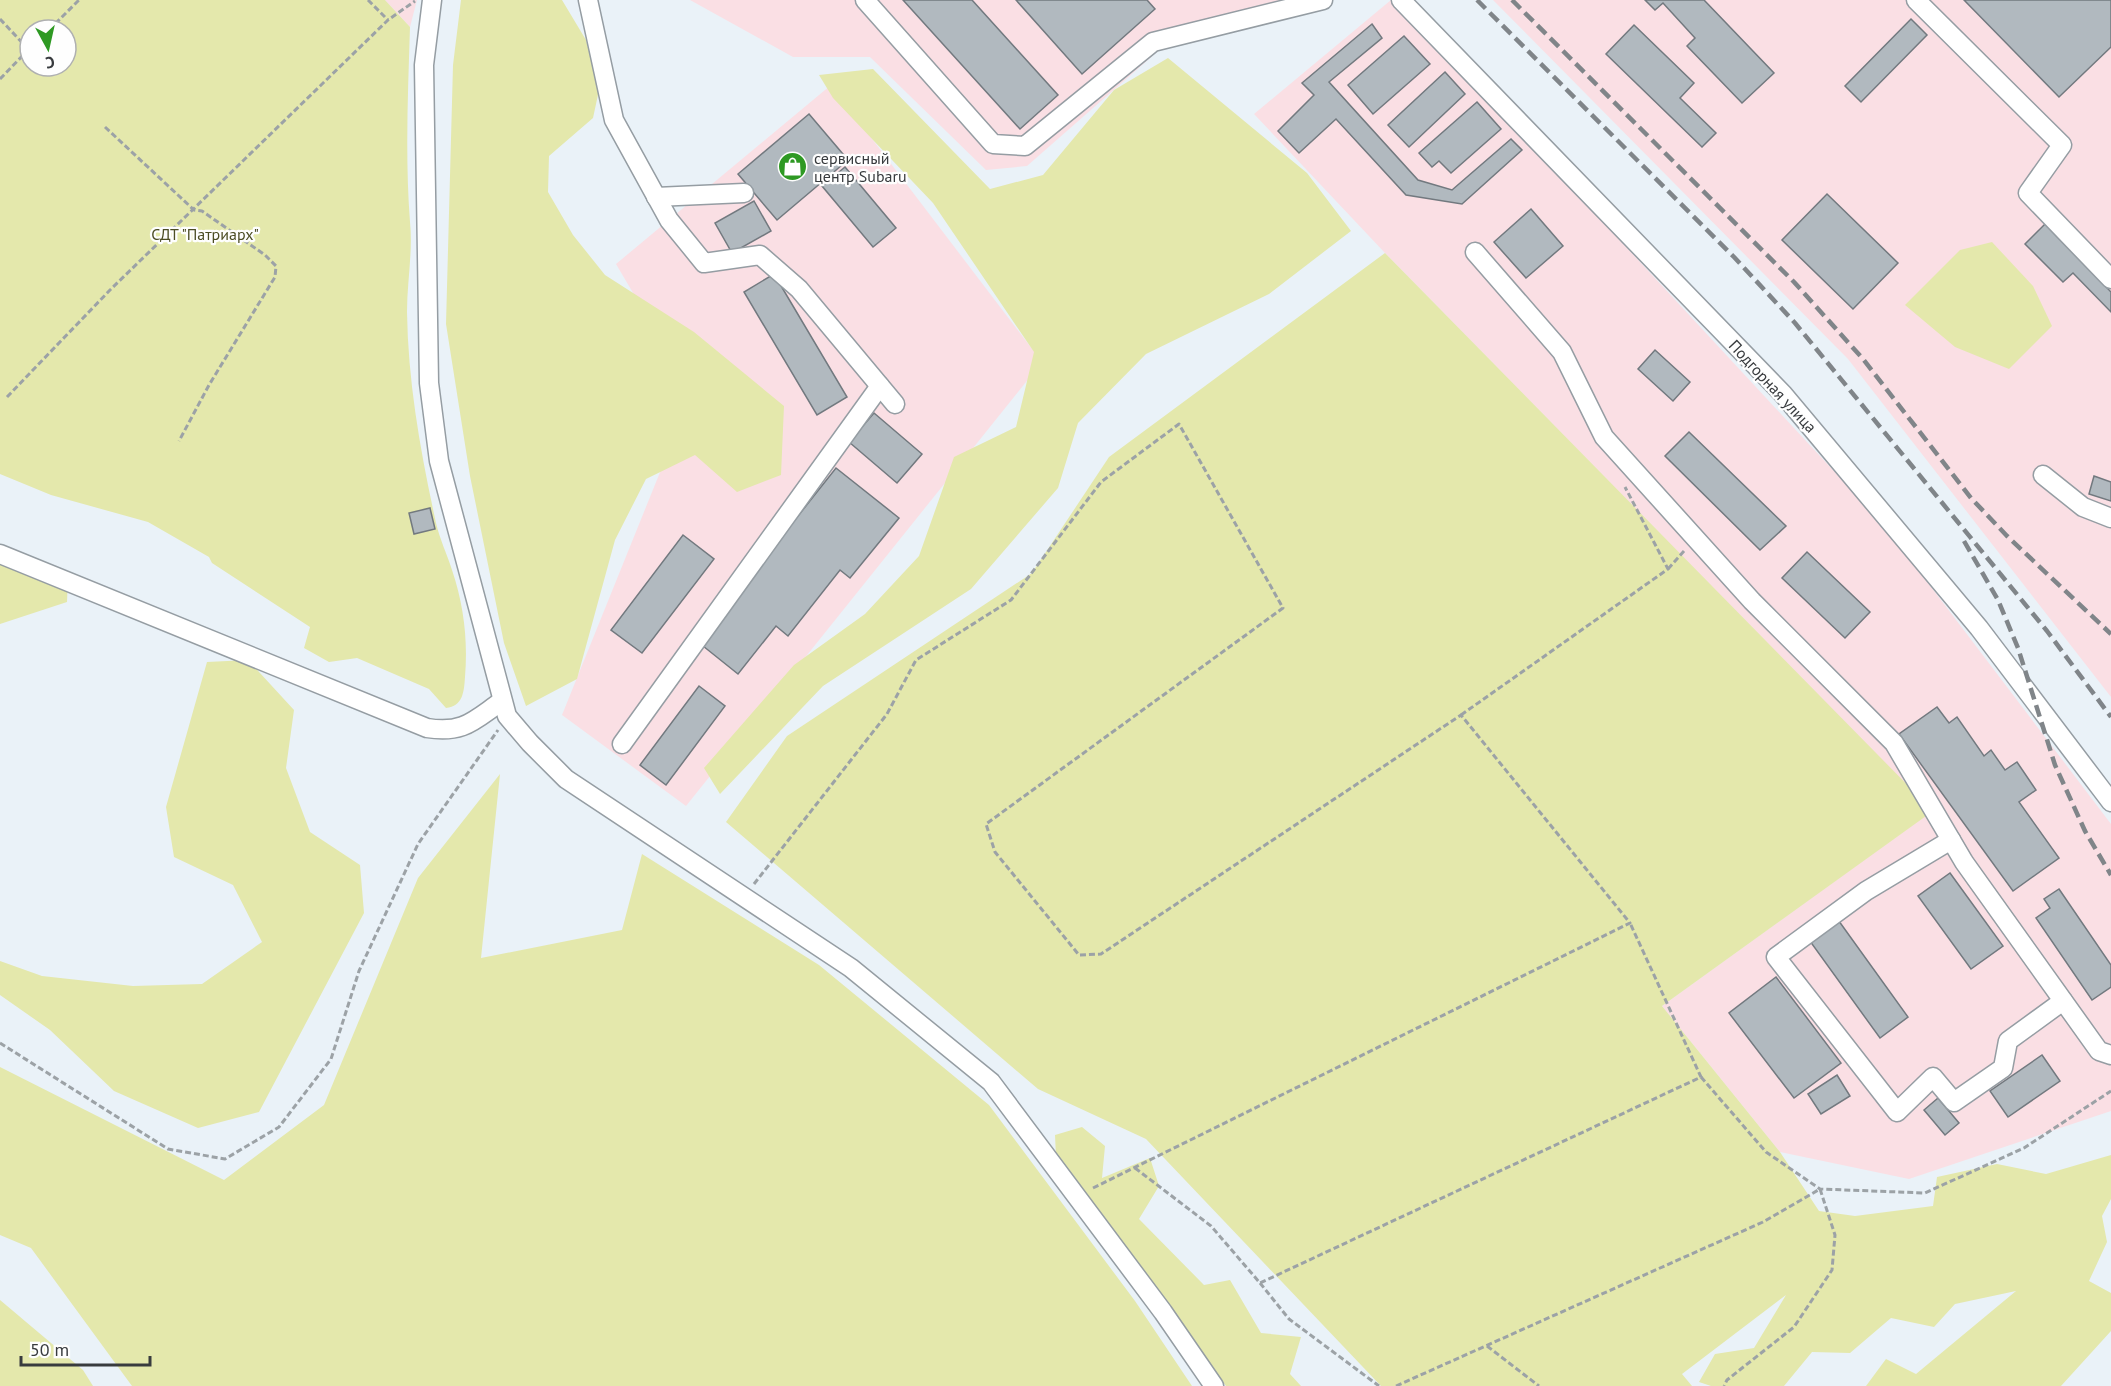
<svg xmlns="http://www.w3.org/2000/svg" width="2111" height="1386" viewBox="0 0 2111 1386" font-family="'PT Sans',sans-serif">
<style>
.industrial{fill:#fadfe4}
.green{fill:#e4e8ac;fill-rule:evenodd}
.building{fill:#b1b9bf;stroke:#72797f;stroke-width:1.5}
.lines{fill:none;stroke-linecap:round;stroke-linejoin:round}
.minor-casing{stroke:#959da3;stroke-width:21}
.path{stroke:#9ca2a6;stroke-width:3;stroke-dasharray:6 3;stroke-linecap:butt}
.minor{stroke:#fff;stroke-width:18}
.rail{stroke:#808589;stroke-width:4.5;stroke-dasharray:12 6;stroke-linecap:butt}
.labels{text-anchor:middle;stroke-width:4.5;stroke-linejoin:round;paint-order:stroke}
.poi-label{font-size:16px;fill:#383b3e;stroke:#fefefe;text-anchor:start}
.park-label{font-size:16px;fill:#4c4d24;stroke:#fefefe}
.street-label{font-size:16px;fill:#383b3e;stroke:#fefefe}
</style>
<rect width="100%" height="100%" fill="#eaf2f8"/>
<g class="industrial">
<polygon points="385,0 417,0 410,27"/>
<polygon points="690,0 1290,0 1182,30 1027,166 986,170 870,57 793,57"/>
<polygon points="1391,0 1397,0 1884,525 2111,824 2111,1111 1909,1179 1780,1152 1662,1006 1932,811 1385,253 1254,114"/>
<polygon points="1493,0 2111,0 2111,697 1848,359"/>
<polygon points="831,85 1042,362 686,806 562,715 692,393 616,264"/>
</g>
<g class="green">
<path d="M0,0H385L410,27C408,92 405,157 410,222C413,252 407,282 407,312C408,384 421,454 436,523C440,540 447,554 452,570C464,606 468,640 465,677C464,692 463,706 446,708L429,689L357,658L329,662L304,648L310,627L212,563L209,557L148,522L51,495L0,474ZM30,30H66V66H30Z"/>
<polygon points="461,0 562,0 586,40 599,90 593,118 549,156 548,192 573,235 605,275 694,332 784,406 781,475 737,492 695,455 646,479 615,540 577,679 526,706 504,643 470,476 446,324 453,65"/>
<polygon points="1168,58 1307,173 1351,231 1269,294 1146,354 1078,423 1058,488 971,589 823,686 720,794 704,768 794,665 865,614 919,556 954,457 1016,427 1034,352 933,203 833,98 819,75 873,69 990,189 1043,175 1114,90"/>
<polygon points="1992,242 2033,286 2052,326 2009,369 1955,347 1905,305 1960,250"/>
<polygon points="1385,253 1933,811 1662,1006 1780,1152 1819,1211 1855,1216 1933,1206 1937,1177 1997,1164 2046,1174 2111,1155 2111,1199 2102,1216 2107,1242 2089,1281 2111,1293 2111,1331 2061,1386 1866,1386 1886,1359 1916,1374 2016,1291 1955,1304 1934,1327 1891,1318 1850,1353 1812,1352 1784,1386 1711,1386 1699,1382 1715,1354 1754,1348 1786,1295 1682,1374 1692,1386 1381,1386 1146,1139 1038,1089 726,822 787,736 1032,573 1109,457"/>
<polygon points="0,547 68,577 67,602 0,624"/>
<polygon points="248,660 294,710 286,768 310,832 360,865 364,913 259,1112 198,1128 114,1091 50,1030 0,995 0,961 42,976 133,986 202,984 262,942 233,885 174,857 166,807 207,662"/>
<polygon points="500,774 481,958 622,930 642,854 819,965 989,1105 1135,1301 1192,1386 132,1386 31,1248 0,1235 0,1067 224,1180 324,1105 418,878"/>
<polygon points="1082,1127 1105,1146 1102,1178 1150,1158 1159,1186 1139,1219 1204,1285 1230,1280 1261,1333 1301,1337 1290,1374 1301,1386 1226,1386 1056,1157 1055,1135"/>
<polygon points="0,1300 83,1370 93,1386 0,1386"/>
</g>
<g class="building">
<polygon points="903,0 972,0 1058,95 1020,129"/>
<polygon points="1016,0 1147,0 1155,9 1082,74"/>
<polygon points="1645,0 1704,0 1774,73 1742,103 1687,46 1695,38 1663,3 1655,10"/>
<polygon points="1964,0 2111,0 2111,47 2059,97"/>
<polygon points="1911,19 1927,35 1861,102 1845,86"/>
<polygon points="1372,24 1382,38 1329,82 1418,180 1452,190 1511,139 1522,150 1462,204 1406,195 1336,119 1299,153 1278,131 1314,95 1302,83"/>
<polygon points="1634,25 1694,83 1680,98 1716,133 1702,147 1606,54"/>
<polygon points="1404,36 1430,64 1373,114 1348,85"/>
<polygon points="1445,72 1465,94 1409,147 1388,125"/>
<polygon points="1477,102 1501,129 1451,173 1439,161 1432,167 1419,153"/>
<polygon points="809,114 848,160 777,220 738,174"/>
<polygon points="845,167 896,228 873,247 822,186"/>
<polygon points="1827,194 1898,263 1853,309 1782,240"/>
<polygon points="754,201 771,231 732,253 715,223"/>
<polygon points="1531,209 1563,246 1526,278 1494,242"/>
<polygon points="2045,224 2111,292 2111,312 2073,273 2063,282 2025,244"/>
<polygon points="774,274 847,397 817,415 744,292"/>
<polygon points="1655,350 1690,382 1673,401 1638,369"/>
<polygon points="874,413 922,454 897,483 849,442"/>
<polygon points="1689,432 1786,526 1760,550 1665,456"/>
<polygon points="836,468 899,518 850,578 840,570 788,636 776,626 738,674 698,642"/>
<polygon points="2094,476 2111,482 2111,501 2089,494"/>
<polygon points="430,508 435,529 414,534 409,513"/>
<polygon points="683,535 714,559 642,653 611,630"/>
<polygon points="1807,552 1870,612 1845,638 1782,578"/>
<polygon points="699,686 725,706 666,785 640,765"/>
<polygon points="1937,707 1949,723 1957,717 1984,756 1991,750 2005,770 2017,762 2036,790 2019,802 2059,858 2013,891 1899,734"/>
<polygon points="1950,873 2003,946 1971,969 1918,896"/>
<polygon points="2059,889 2111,965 2111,987 2092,1000 2036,918 2050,908 2044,899"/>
<polygon points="1836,917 1908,1017 1880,1038 1807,937"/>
<polygon points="1776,977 1841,1063 1794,1098 1729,1013"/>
<polygon points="2042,1055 2060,1081 2008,1117 1990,1091"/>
<polygon points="1837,1075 1850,1096 1821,1114 1808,1094"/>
<polygon points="1938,1098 1959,1123 1945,1135 1924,1110"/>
</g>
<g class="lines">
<defs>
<g id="minor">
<polyline points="432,0 424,65 429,383 439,461 507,716 530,743 566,779 851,968 991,1082 1163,1312 1214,1386"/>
<polyline points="588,0 614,120 669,220 704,263 760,255 799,289 895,404"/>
<polyline points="865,0 993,144 1025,146 1153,42 1323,0"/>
<polyline points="1401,0 1783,394 1979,628 2111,802"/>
<polyline points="1916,0 2062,145 2028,193 2111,279"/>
<polyline points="656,197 744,193"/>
<polyline points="1475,252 1562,352 1604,437 1752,601 1894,743 1964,862 2099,1051 2111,1055"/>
<polyline points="2043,475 2083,507 2111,518"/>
<path d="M0,554L427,728C464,734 474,720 502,701"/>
<polyline points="622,744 880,386"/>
<polyline points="1951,840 1866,891 1776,957 1897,1112 1933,1077 1954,1102 2003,1068 2008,1041 2063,1001"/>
</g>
</defs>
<use href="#minor" class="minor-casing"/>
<g class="path">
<polyline points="368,0 388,20"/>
<polyline points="0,19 29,50"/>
<polyline points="49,30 79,0"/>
<polyline points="0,79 30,48"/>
<polyline points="105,127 194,210 202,211 265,255 276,266 275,277 209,385 179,441"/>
<polyline points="7,397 110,290 388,20 415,1"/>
<polyline points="1668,569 1685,550"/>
<polyline points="1461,715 1668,569 1625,487"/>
<polyline points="754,884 887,714 916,660 1011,600 1101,482 1179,424 1283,608 986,824 995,852 1079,955 1101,954 1461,715 1630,923 1091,1189"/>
<polyline points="0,1043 168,1149 225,1159 279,1127 331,1059 359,971 418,844 498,730"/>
<polyline points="1701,1077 1766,1152 1820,1189 1925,1193 2024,1148 2111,1091"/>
<polyline points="1135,1168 1211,1226 1260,1283 1701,1077 1630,923"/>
<polyline points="1260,1283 1289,1319 1379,1386"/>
<polyline points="1487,1346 1539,1386"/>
<polyline points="1396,1386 1763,1222 1820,1189 1835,1235 1832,1270 1794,1327 1727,1380 1724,1386"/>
</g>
<use href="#minor" class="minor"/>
<g class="rail">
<polyline points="1477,0 1734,257 1795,323 2047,631 2111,717"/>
<polyline points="1512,0 1794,282 1863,359 1971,498 2007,536 2111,634"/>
<polyline points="1964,541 1998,600 2018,648 2055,765 2085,831 2111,875"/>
</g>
</g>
<defs>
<symbol id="shop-disc" viewBox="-11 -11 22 22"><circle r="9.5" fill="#2e9923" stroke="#fefefe"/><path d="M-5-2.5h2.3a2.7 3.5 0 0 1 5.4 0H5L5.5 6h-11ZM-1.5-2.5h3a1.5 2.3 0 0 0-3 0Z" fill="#fff"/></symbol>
</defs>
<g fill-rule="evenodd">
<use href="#shop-disc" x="776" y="150" width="33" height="33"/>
</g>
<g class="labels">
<g class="poi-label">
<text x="814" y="164">сервисный<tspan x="814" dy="18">центр Subaru</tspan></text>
</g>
<g class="park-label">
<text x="205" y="240">СДТ "Патриарх"</text>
</g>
<g class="street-label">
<text transform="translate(1773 386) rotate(47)" y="6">Подгорная улица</text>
</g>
</g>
<g transform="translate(48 48) rotate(172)"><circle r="28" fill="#fefefe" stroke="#afb0b1" stroke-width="1.5"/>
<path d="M0-4.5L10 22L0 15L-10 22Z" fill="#2e9923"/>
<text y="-9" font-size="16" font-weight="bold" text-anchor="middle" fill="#383b3e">С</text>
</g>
<path d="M21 1356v9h129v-9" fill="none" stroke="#383b3e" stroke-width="3"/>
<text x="30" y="1356" font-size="18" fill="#383b3e" stroke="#fefefe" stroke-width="4.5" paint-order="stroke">50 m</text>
</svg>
